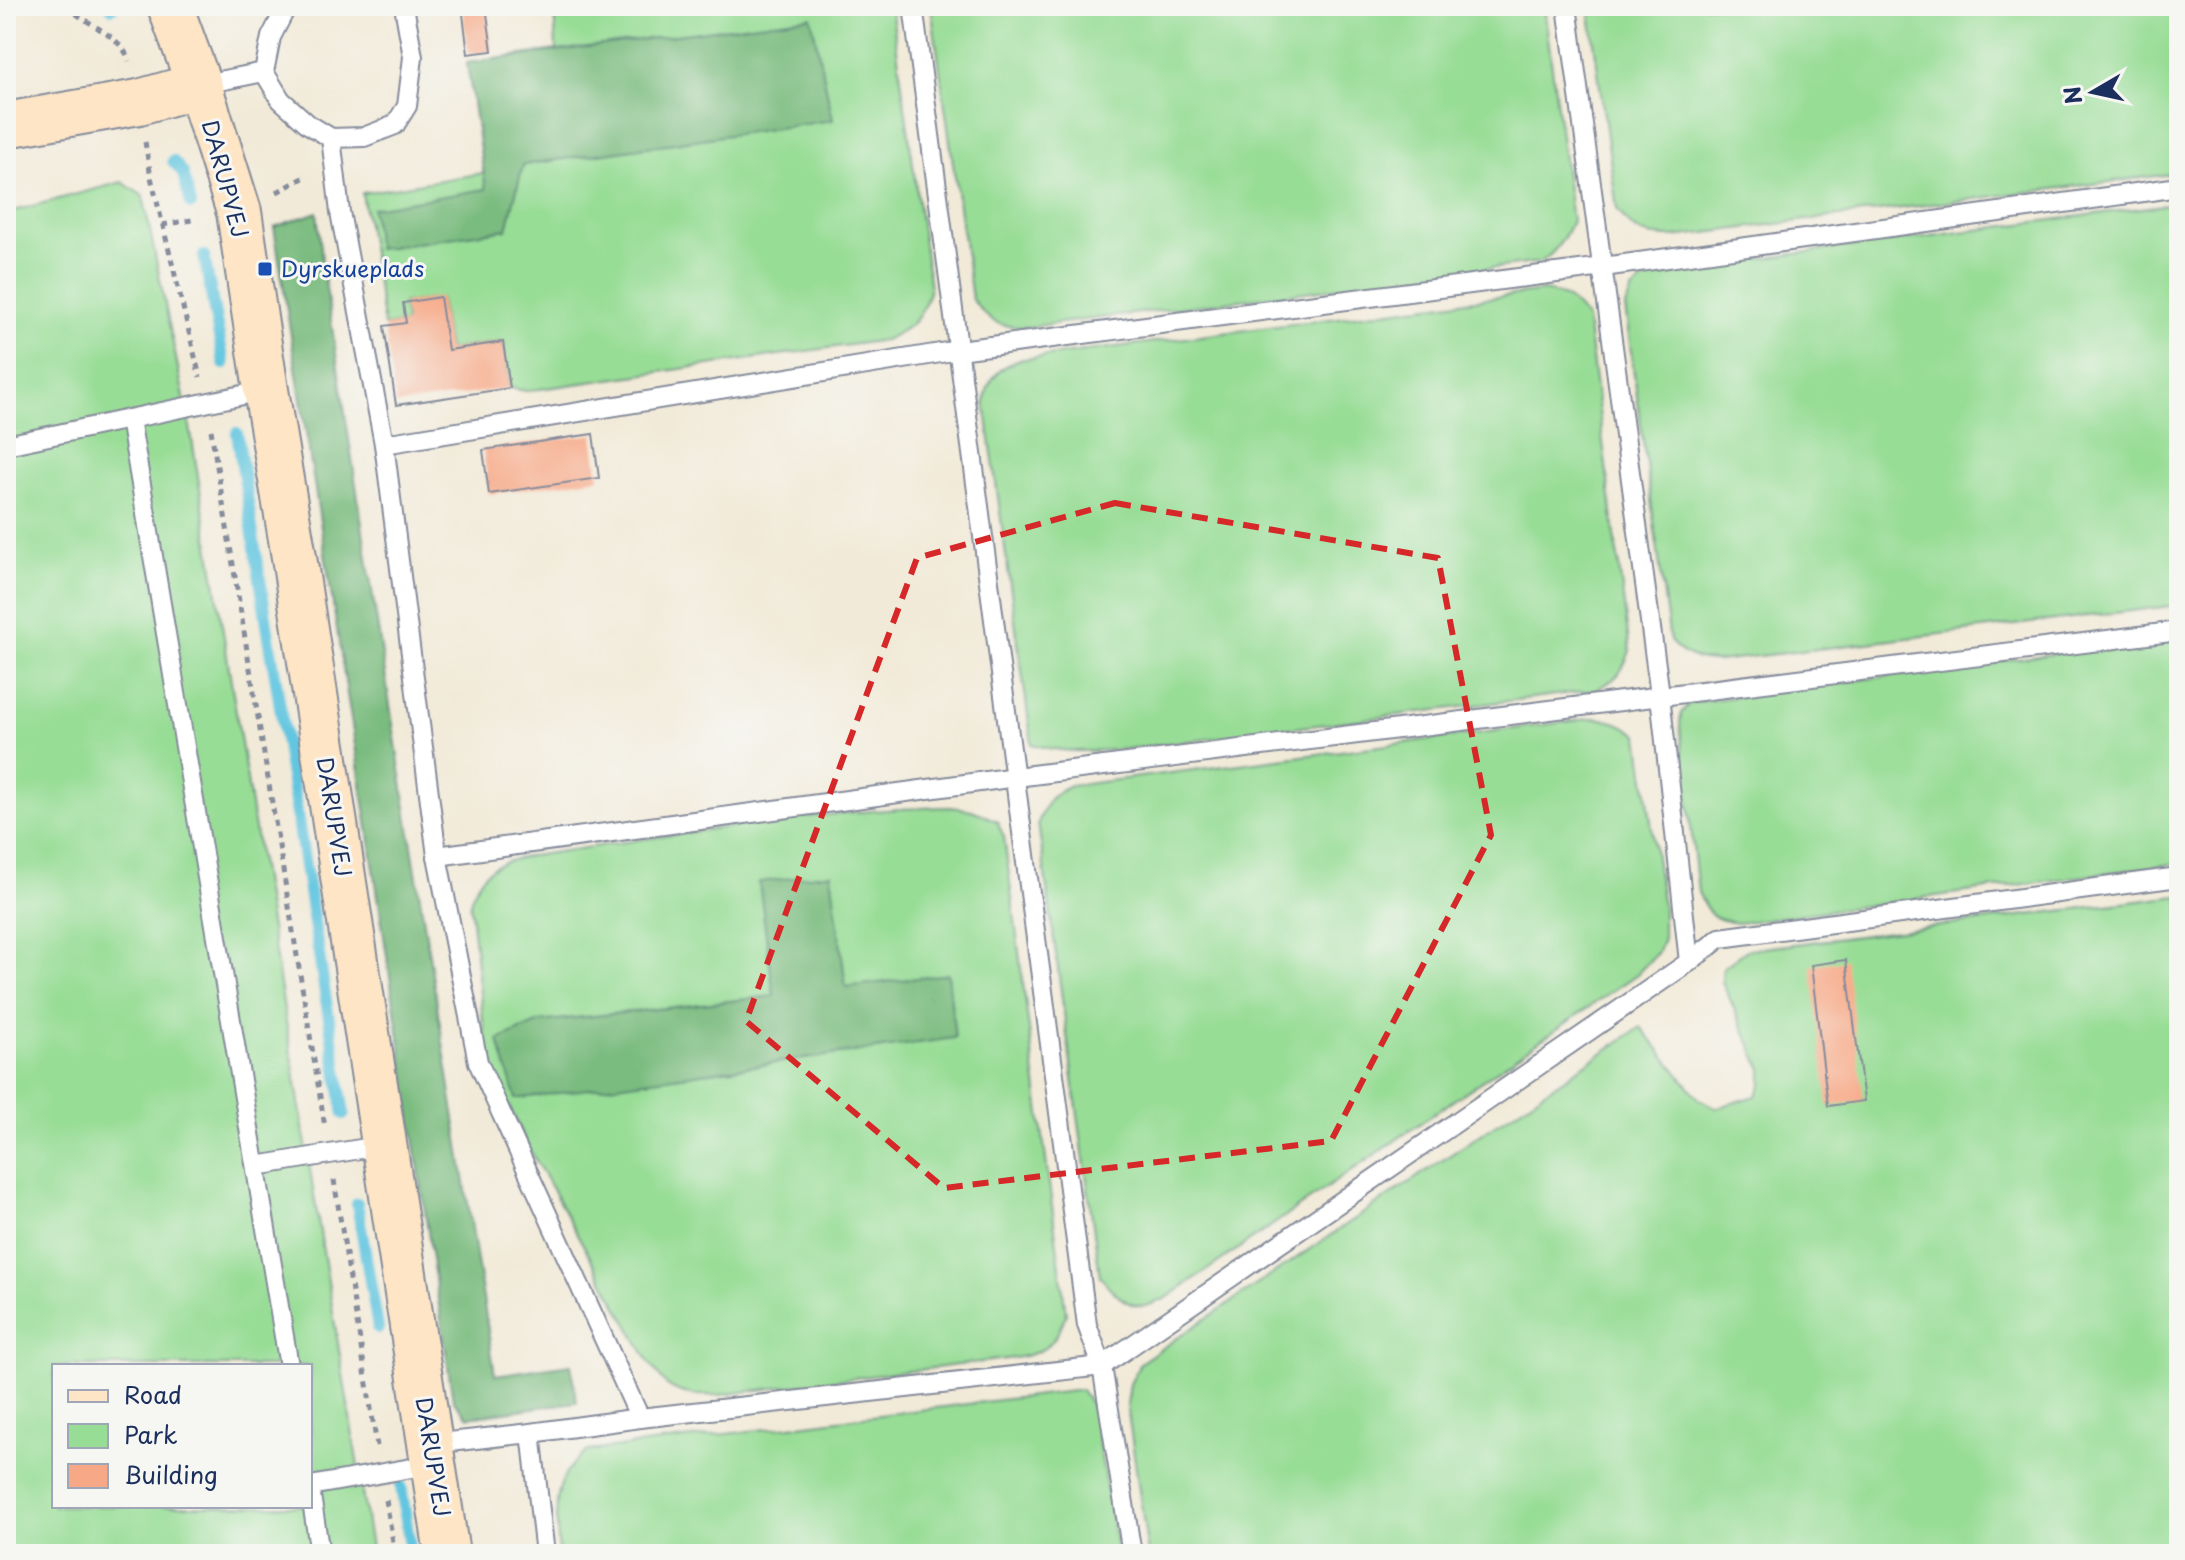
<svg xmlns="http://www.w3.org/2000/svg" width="2185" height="1560" viewBox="0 0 2185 1560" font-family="'Playpen Sans',sans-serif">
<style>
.green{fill:#98dd96;stroke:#5a867a;stroke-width:2;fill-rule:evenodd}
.forest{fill:#7abc7f;stroke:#4a766e;stroke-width:2}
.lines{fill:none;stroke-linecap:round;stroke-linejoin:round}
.stream{stroke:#62c6e0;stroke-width:12}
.building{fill:#f7a886}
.lane-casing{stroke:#868c9b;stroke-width:22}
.secondary-casing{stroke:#868c9b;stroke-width:48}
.path{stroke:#868c9b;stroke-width:5;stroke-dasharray:6 6;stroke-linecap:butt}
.lane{stroke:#fff;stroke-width:18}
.secondary{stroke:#fde5c5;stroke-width:44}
.marked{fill:none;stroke:#d62828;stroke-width:6;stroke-dasharray:16 10;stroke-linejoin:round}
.transit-dot{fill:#1a4fb4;stroke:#f6f6f2;stroke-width:3}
.labels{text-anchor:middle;stroke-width:6;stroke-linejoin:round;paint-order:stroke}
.street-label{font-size:22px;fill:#1b2f5e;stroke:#f6f6f2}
.transit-label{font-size:22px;fill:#164399;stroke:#f6f6f2;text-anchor:start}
</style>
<rect width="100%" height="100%" fill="#f6f6f2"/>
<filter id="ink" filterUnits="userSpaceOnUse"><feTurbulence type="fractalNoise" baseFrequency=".0125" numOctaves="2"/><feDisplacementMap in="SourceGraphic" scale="16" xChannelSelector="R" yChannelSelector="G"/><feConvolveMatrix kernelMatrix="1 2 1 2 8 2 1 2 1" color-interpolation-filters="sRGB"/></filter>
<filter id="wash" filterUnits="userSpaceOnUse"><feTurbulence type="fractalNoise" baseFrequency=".006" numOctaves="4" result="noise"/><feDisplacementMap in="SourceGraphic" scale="32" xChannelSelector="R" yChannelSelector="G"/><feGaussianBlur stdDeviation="1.8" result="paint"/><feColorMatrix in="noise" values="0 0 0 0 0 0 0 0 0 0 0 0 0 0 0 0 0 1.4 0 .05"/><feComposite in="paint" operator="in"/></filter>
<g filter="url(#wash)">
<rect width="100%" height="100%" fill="#f2ead8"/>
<g class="green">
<path d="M554,6H891L930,288C921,321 914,325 885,340L526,391L510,388L503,342L448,350L440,298L403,303L406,323L384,326L362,193L484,173L467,63L556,50Z"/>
<path d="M931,6H1544L1572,221C1565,238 1556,252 1541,262L1029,327C998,327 990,324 972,299Z"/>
<path d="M1589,6H2179V173L1674,237C1644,237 1634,234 1617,209Z"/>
<path d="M122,182L143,196L190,427L372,1554H6V213ZM54,1366H310V1506H54Z"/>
<path d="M2179,203V605L1718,661C1697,661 1684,657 1670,641L1625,307L1632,290L1653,273Z"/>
<path d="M1543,291C1565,294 1575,302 1587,319L1630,651C1621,674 1618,679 1595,690L1127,749C1094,751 1064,754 1032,744L985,403C986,381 998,369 1017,360Z"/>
<path d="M2179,637V863L1738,923C1713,920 1708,915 1698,892L1680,726L1681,713L1690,703Z"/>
<path d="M1596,718C1613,721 1626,724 1639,736L1663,907V938L1658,952L1637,974L1165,1299C1159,1301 1151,1305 1145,1306C1126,1308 1110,1289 1100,1276L1038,823C1047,801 1049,796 1070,786Z"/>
<path d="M951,807L972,810L997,821L1004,837L1066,1314C1055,1344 1046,1353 1014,1358L719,1395C701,1396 681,1396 666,1384C660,1378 654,1369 649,1362L526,1143L495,1076L485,1039L470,902C481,867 497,863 530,856C670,836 810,810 951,807Z"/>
<polygon points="2179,896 2179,1554 1148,1554 1127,1405 1130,1384 1140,1363 1641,1027 1699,1099 1716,1108 1756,1096 1762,1084 1762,1069 1722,982 1723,968 1747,950"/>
<path d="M1081,1390L1091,1405L1094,1416L1118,1554H559C556,1512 549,1478 588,1451Z"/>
</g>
<g class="forest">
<polygon points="811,17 833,120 523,165 507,229 377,249 372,208 486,189 467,63"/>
<polygon points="317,212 323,268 373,597 495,1375 571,1364 577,1402 468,1417 453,1400 367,822 274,227"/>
<polygon points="831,873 846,987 948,974 955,1038 516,1099 498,1040 539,1022 774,996 759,882"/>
</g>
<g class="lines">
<g class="stream">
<polyline points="111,6 112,8"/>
<polyline points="173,161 183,173 191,204"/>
<polyline points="204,256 224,364"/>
<polyline points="237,433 344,1114"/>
<polyline points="357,1204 378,1328"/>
<polyline points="401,1486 411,1554"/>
</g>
</g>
<g id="blocks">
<g class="building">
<polygon points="462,6 486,6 492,51 468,54"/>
<polygon points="440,297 448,350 503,342 510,388 396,405 384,326 406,323 403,303"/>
<polygon points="593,434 599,478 489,494 483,450"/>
<polygon points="1846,960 1864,1101 1828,1106 1811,965"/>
</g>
</g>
</g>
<g filter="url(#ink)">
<use href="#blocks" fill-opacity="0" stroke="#868c9b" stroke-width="2"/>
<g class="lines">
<defs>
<g id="lane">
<polyline points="287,6 271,37 264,72 281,100 308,124 331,138 364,137 395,125 407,106 413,57 404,6"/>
<polyline points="913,6 1087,1325 1102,1366 1132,1554"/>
<polyline points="1567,6 1660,695 1689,962"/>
<polyline points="199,85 264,72"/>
<polyline points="331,138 340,212 384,444 437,856 478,1062 640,1418"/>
<polyline points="130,419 289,1366"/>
<polyline points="384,444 959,350 1603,267 2179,187"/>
<polyline points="6,445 266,390"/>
<polyline points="437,856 1016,777 2179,631"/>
<polyline points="256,1166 385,1145"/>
<polyline points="531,1433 545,1554"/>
<polyline points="431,1444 531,1433 640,1418 1102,1366 1689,962 1720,938 2179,877"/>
<polyline points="310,1486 434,1464"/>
<polyline points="310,1489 320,1554"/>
</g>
<g id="secondary">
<polyline points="170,6 199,85 239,212 266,390 294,557 447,1554"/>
<polyline points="6,125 139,102 199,85"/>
</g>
</defs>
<use href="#lane" class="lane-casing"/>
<use href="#secondary" class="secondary-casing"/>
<g class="path">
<path d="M67,6C86,25 122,35 129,61"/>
<polyline points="145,142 151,177 200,377"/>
<polyline points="277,192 307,176"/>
<polyline points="162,225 197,219"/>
<polyline points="211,430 325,1127"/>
<polyline points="334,1180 377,1446"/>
<polyline points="386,1500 395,1554"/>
</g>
<use href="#lane" class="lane"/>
<use href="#secondary" class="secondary"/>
</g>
</g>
<path class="marked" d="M1115,503L1438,558L1491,835L1331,1141L944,1188L746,1021L917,558Z"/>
<rect class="transit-dot" x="257" y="261" width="16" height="16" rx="4"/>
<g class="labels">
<g class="street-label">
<text transform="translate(225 179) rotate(75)" y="8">DARUPVEJ</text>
<text transform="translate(334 817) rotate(81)" y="8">DARUPVEJ</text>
<text transform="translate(433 1457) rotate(81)" y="8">DARUPVEJ</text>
</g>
<g class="transit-label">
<text x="281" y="277">Dyrskueplads</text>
</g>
</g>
<rect width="2185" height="1560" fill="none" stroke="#f6f6f2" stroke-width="32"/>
<rect x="52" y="1364" width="260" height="144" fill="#f6f6f2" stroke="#9ea6b7" stroke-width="2"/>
<rect x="68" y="1390" width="40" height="12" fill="#fde5c5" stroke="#9ea6b7" stroke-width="2"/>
<text x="124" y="1404" font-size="24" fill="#1b2f5e">Road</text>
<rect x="68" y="1424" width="40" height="24" fill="#98dd96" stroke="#9ea6b7" stroke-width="2"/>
<text x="124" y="1444" font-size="24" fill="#1b2f5e">Park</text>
<rect x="68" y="1464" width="40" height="24" fill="#f7a886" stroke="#9ea6b7" stroke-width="2"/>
<text x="124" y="1484" font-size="24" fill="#1b2f5e">Building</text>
<g transform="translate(2093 92) rotate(261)" stroke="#f6f6f2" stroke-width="6" paint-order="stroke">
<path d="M0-6L14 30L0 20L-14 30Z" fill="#1b2f5e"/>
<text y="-12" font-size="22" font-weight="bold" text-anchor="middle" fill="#1b2f5e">N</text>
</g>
</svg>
